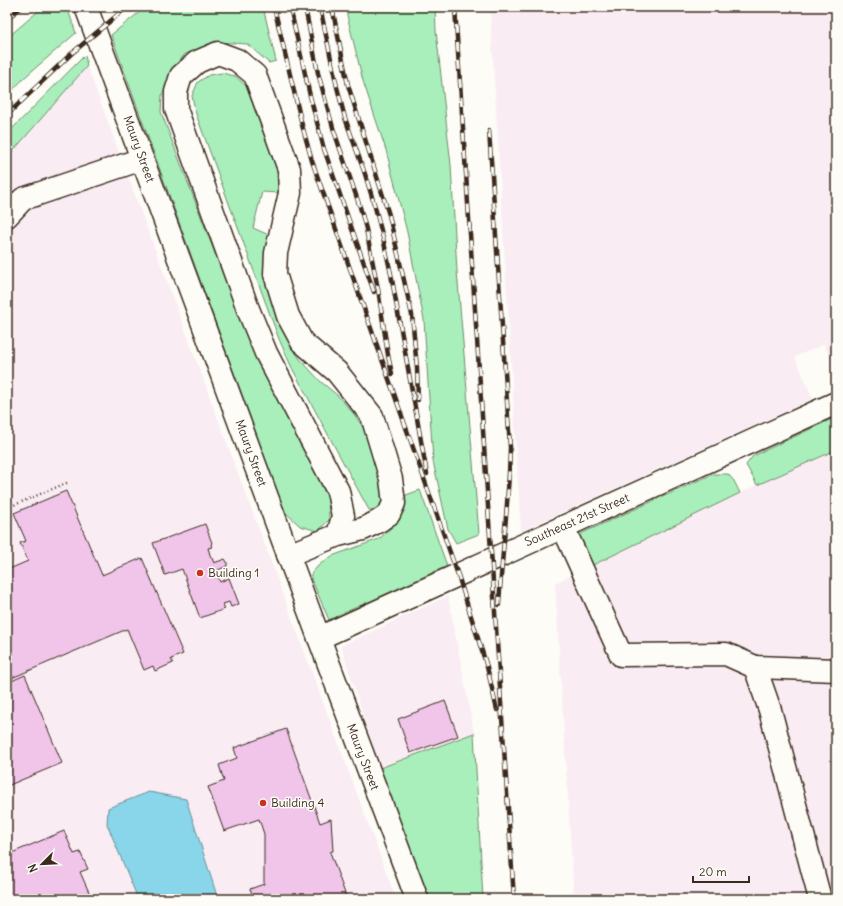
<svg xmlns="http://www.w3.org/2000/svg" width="843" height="906" viewBox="0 0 843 906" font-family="Delius,sans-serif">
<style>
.built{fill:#f9ecf3}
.green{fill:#a8efbb;stroke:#728c6c}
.water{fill:#89d5e9;stroke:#6a9198}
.building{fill:#f1c5ea;stroke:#3b2a1e}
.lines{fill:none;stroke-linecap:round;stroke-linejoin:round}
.minor-casing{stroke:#3b2a1e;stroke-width:25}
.major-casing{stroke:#3b2a1e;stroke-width:25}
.path{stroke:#3b2a1e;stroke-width:2.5;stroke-dasharray:1 3;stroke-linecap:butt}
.minor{stroke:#fdfcf7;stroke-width:22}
.major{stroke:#fdfcf7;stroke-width:22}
.rail-casing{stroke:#3b2a1e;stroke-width:4.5}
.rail{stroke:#fdfcf7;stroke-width:3;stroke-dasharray:9;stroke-linecap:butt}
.poi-dot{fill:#c8321e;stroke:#fdfcf7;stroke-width:1.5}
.labels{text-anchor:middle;stroke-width:3;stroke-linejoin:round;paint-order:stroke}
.street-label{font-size:12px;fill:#3b2a1e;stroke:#fdfcf7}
.poi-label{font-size:12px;fill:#3b2a1e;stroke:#fdfcf7;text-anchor:start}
</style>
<rect width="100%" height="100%" fill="#fdfcf7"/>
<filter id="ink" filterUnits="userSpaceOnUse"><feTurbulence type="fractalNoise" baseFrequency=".025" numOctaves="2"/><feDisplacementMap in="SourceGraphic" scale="8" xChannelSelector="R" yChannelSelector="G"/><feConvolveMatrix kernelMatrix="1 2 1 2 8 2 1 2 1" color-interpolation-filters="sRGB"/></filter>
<g filter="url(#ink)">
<g class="built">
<polygon points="490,7 836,7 836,372 824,344 795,357 813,399 521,531"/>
<polygon points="87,66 396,899 7,899 7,158"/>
<polygon points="836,450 836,899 574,899 555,583 757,485"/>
<polygon points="448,596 474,733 380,768 341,646"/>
</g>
<g class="green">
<polygon points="43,7 67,7 76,33 25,77 7,96 7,38"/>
<polygon points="146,7 263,7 276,61 269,63 247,44 218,42 185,54 172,70 162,95 161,112 250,345 328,498 329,520 318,531 300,526 284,511 111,35"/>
<polygon points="345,7 435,7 436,31 451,165 457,271 479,534 456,543 448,529 433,461 424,320 407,232 386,150 363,81"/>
<polygon points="85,55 87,66 7,158 7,134"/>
<polygon points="222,73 235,76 246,86 279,175 278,193 262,192 253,228 269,235 276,308 289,342 300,359 320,381 337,395 354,414 365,430 375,453 385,499 379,509 369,510 292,368 279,339 196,114 192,96 198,82 209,75"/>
<polygon points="836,417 836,450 757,485 746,465 753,456"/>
<polygon points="713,474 728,474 734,481 740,493 593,565 578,535"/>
<polygon points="420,490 447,566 329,620 311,578 311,574 319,565 332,556 379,539 394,525 404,511 406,495"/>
<polygon points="474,733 483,899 429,899 380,768"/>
</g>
<polygon class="water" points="149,792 186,799 218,899 138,899 107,824 108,808"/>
<g class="building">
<polygon points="66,491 102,575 142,558 183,654 171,659 173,663 155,671 153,666 144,670 127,629 7,680 7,570 28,561 20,543 26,541 14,513"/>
<polygon points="205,524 212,543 211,544 212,547 208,548 211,558 212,558 214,563 225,559 227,562 227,566 216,571 220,582 229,578 239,604 231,607 229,602 223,604 225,609 200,618 182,569 165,575 153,543"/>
<polygon points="25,675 62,763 7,786 7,683"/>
<polygon points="445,701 458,736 410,753 398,719"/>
<polygon points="286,729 320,823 331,819 333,851 330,852 347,899 254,899 250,889 264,884 264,834 259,819 224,831 208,787 224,781 219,765 237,758 234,748"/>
<polygon points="64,831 74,854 80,852 88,869 80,872 92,899 12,899 7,888 7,855"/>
</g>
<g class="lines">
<defs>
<g id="minor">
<polyline points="7,216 23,199 142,159"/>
<polyline points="563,527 621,655 726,654 755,667 836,670"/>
<polyline points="288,555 338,535 343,516 338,491 266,353 248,309 176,109 176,92 181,76 197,62 218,53 237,60 255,75 289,169 290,193 276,253 275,274 288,316 302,342 337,372 372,416 391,479 394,503 389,514 379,521 363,529 338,535"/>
<polyline points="319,638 836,403"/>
<polyline points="755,667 770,710 820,899"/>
</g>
<polyline id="major" points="86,7 319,638 417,899"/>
</defs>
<use href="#minor" class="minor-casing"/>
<use href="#major" class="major-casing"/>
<polyline class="path" points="7,508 69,482"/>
<use href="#minor" class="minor"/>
<use href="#major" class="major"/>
<defs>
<g id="rail">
<polyline points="274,7 302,125 312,161 458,575 487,667 497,710"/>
<polyline points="290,7 310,96 324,149 374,292"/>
<polyline points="305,7 318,73 327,106 334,131 360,207 366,229 378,289 388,355 392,374"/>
<polyline points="320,7 337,87 345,118 365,174 375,207 383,238 391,274 427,474"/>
<polyline points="332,7 348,85 389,215 412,315 417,368 418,400"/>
<polyline points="455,7 514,899"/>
<polyline points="7,19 21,7"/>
<polyline points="7,115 71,54 127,7"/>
<path d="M489,130L510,447C509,500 502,552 499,605"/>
</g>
</defs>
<use href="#rail" class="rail-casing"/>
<use href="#rail" class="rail"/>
</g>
</g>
<g class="poi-dot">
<circle cx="200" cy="573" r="4"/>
<circle cx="263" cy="803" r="4"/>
</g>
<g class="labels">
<g class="street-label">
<text transform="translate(139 149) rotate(70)" y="4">Maury Street</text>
<text transform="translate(251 453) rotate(70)" y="4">Maury Street</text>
<text transform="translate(577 520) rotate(-24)" y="4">Southeast 21st Street</text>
<text transform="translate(363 757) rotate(69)" y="4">Maury Street</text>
</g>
<g class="poi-label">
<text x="208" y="577">Building 1</text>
<text x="271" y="807">Building 4</text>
</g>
</g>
<rect width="843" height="906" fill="none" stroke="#fdfcf7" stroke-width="24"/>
<rect x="12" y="12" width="819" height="882" fill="none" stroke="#3b2a1e" stroke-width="1.5" filter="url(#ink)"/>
<g transform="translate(42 864) rotate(246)" stroke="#fdfcf7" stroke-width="3" paint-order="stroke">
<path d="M0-3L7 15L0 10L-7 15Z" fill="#3b2a1e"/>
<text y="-6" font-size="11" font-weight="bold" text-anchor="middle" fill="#3b2a1e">N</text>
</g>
<path d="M693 876v6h56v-6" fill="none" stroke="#3b2a1e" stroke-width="2"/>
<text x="699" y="876" font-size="12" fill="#3b2a1e" stroke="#fdfcf7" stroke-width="3" paint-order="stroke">20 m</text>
</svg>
